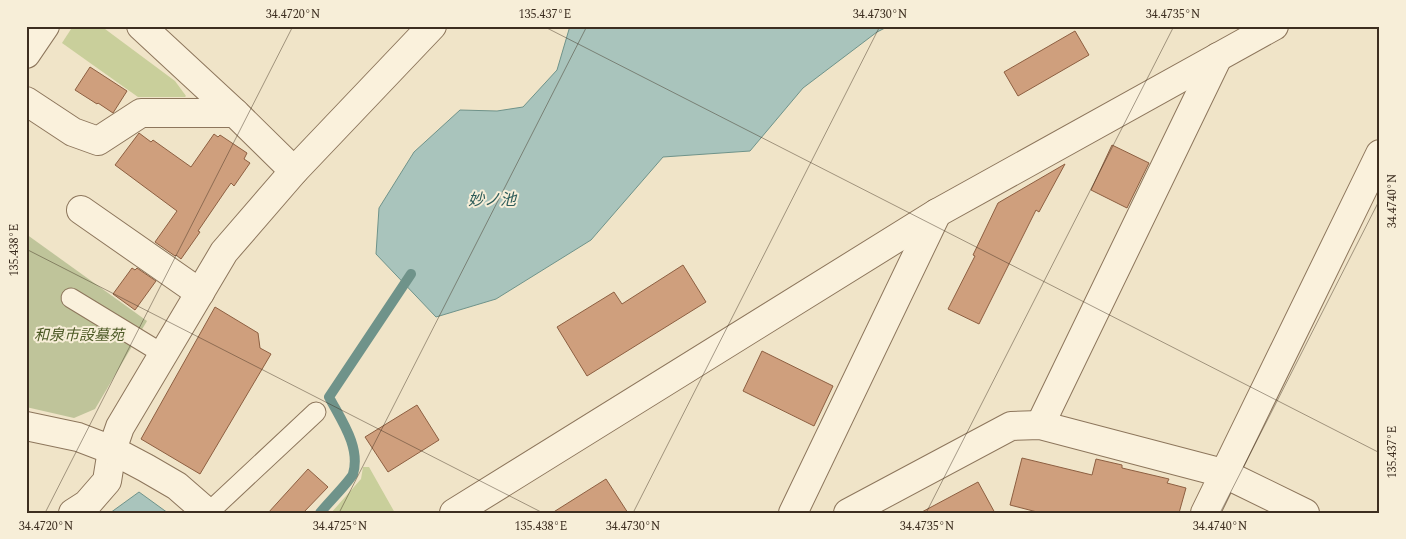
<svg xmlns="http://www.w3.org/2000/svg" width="1406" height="539" viewBox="0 0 1406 539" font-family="Spectral,'Noto Sans JP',serif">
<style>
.green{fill:#c9cf9b}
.cemetery{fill:#bfc49a}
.water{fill:#a9c4bc;stroke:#6f938a}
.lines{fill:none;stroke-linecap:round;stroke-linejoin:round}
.stream{stroke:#6f938a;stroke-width:10}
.building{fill:#cf9f7d;stroke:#8d5f41}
.service-casing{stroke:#8d765c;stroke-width:21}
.minor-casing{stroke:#8d765c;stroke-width:30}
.tertiary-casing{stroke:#8d765c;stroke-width:30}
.service{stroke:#faf1dc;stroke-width:19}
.minor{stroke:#faf1dc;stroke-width:28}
.tertiary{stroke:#faf1dc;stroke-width:28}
.ticks{fill:none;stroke:#3d2e20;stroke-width:1;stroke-opacity:0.45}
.labels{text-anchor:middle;stroke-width:4;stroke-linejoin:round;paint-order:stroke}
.park-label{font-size:15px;font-style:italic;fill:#4d5a26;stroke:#f7eed8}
.water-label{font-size:16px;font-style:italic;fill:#2f5d5a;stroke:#f7eed8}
.neatline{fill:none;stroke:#3d2e20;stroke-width:2}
.ticks-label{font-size:12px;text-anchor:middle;fill:#3d2e20}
</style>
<rect width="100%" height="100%" fill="#f0e4c8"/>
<g class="green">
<polygon points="73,26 101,26 175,81 186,96 185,97 138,97 62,43"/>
<polygon points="363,467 369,467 395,513 331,513 361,479"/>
</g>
<polygon class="cemetery" points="26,234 147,321 95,409 74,418 26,407"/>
<g class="water">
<polygon points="570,26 889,26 877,32 803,88 750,151 663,157 591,240 496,299 436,317 376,254 379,208 414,152 460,110 497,111 523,107 557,70"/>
<polygon points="139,492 168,513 110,513"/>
</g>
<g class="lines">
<path class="stream" d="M320,513C326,505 350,481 353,474C361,447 341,420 329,397L411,274"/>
</g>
<g class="building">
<polygon points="1075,31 1089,55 1018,96 1004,72"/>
<polygon points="90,67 127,91 113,113 98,103 97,104 75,90"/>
<polygon points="139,133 151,142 153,140 191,167 214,134 218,137 220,135 247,153 244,159 250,163 234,186 231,183 226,190 198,231 200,232 181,259 176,255 175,256 155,242 177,211 115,165"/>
<polygon points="1112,145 1149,163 1127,208 1091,190"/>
<polygon points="1065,164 1039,212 1036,210 979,324 948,309 975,256 973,255 998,203"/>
<polygon points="683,265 706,302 587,376 557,327 614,292 622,304"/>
<polygon points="132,268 135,270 137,268 156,281 135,310 113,294"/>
<polygon points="215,307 258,333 260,348 271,354 200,474 141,439"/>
<polygon points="762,351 833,386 814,426 743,391"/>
<polygon points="417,405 439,440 388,472 365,437"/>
<polygon points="1022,458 1092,475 1096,459 1122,465 1122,468 1169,479 1167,483 1186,488 1179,513 1041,513 1010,505"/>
<polygon points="308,469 328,487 303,513 268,513"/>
<polygon points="606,479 628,513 552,513"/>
<polygon points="978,482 995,513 920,513"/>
</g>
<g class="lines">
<defs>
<g id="service">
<polyline points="71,298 163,354"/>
<polyline points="208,513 316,412"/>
</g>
<g id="minor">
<polyline points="141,26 235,113 294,171"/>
<polyline points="26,54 45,26"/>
<polyline points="26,101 73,132 98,141 141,113 235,113"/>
<polyline points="81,210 200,293"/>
<polyline points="1040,425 1218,57"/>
<polyline points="73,513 87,504 107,481 112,450 120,427 224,252 294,171 432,26"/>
<polyline points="454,513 937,213 1274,26"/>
<polyline points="793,513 937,213"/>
<polyline points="848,513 1011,426 1040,425 1223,473 1305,513"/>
<polyline points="1205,513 1380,154"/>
</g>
<polyline id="tertiary" points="26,426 78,437 112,450 146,468 177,486 208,513"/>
</defs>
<use href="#service" class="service-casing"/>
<use href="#minor" class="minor-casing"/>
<use href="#tertiary" class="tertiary-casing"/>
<use href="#service" class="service"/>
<use href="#minor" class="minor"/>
<use href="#tertiary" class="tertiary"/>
</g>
<path class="ticks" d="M543,26L1380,453M26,249L543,513M45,513L293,26M339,513L587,26M633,513L880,26M926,513L1174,26M1220,513L1380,199"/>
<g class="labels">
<g class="park-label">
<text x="79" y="340">和泉市設墓苑</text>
</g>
<g class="water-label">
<text x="492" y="205">妙ノ池</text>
</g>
</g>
<rect width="1406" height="539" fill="none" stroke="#f7eed8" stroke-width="55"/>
<rect x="28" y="28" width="1350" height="484" class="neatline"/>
<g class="ticks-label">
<text x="293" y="18">34.4720°N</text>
<text x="545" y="18">135.437°E</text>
<text x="880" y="18">34.4730°N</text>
<text x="1173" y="18">34.4735°N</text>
<text transform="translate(1392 201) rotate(-90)" y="4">34.4740°N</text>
<text transform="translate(14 250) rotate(-90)" y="4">135.438°E</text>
<text transform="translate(1392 452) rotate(-90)" y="4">135.437°E</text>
<text x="46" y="530">34.4720°N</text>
<text x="340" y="530">34.4725°N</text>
<text x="541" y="530">135.438°E</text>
<text x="633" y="530">34.4730°N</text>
<text x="927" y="530">34.4735°N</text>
<text x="1220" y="530">34.4740°N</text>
</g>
</svg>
